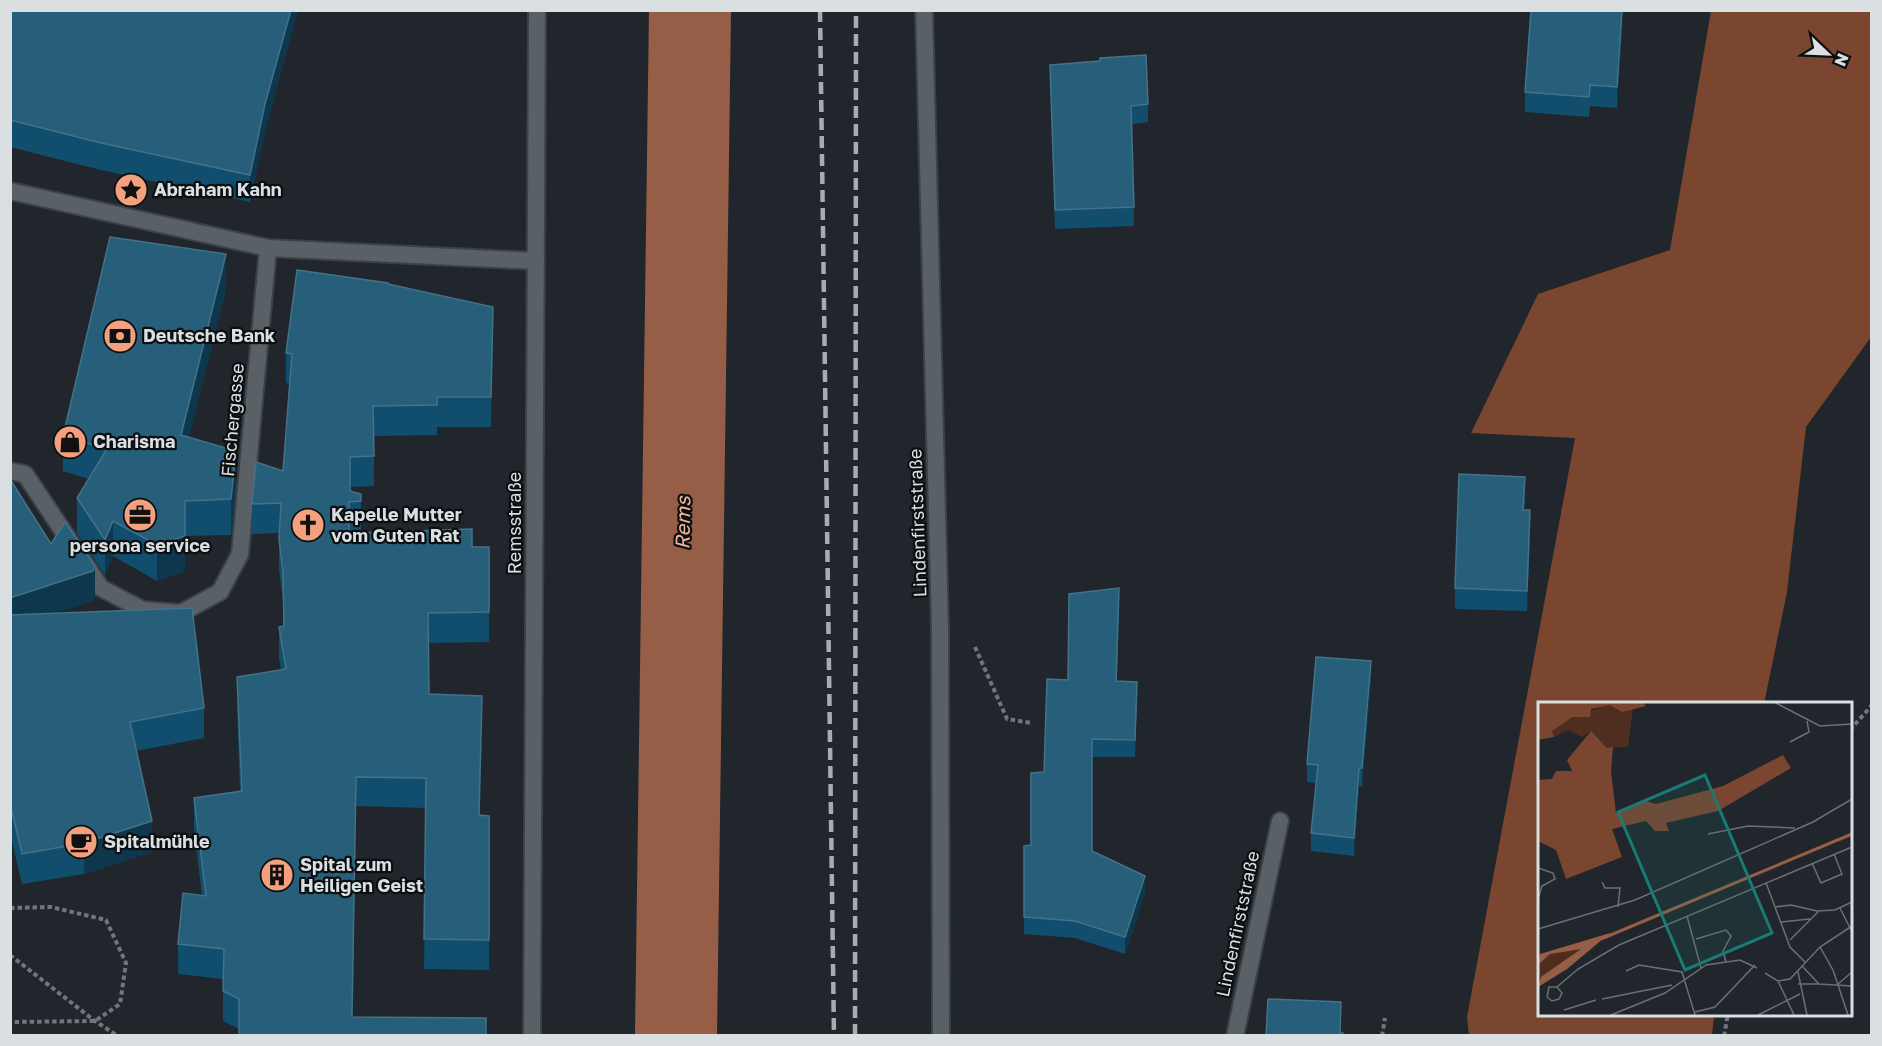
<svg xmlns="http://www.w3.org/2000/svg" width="1882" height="1046" viewBox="0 0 1882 1046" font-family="'Golos Text',sans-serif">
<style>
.forest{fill:#7b462f}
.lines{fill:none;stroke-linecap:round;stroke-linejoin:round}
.river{stroke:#965e47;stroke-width:82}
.service-casing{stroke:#3b4145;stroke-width:20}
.minor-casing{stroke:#3b4145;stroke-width:20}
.secondary-casing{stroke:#3b4145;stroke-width:20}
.path{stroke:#70767a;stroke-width:4;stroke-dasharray:4.5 3;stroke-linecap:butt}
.service{stroke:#596066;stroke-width:16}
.minor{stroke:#596066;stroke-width:16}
.secondary{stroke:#596066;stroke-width:16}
.rail{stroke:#a7acb0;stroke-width:4.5;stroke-dasharray:12 6;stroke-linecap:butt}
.wall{fill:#114e6d}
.shaded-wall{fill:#0e374d}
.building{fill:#275e79;stroke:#43728a;stroke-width:1.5}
.labels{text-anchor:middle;stroke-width:4.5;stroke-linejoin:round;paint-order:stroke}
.poi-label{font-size:18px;font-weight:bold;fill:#dadfe2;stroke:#0c0f11;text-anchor:start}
.street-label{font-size:18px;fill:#dadfe2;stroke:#0c0f11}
.water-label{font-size:20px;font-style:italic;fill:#f8b498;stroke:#0c0f11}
.inset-river{fill:none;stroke:#965e47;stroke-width:3}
.inset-road{fill:none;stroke:#6a7074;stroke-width:1.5}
.view{fill:#197b74;fill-opacity:0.15;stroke:#197b74;stroke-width:3}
.inset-edge{fill:none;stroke:#dadfe2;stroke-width:3}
</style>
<rect width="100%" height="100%" fill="#20262b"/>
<polygon class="forest" points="1711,11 1871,11 1871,337 1806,427 1787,592 1764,704 1540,704 1540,1014 1714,1015 1712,1035 1469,1035 1467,1017 1575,438 1471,433 1538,294 1670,250"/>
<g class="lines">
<polyline class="river" points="676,1036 690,10"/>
<defs>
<g id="service">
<polyline points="924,10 940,628 941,1036"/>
<polyline points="1235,1036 1280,821"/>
</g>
<g id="minor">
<polyline points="10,191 268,248 536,261"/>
<polyline points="10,471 25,474 101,588 143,610 181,613 220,592 240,554 268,248"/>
</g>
<polyline id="secondary" points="532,1036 537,10"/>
</defs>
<use href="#service" class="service-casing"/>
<use href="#minor" class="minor-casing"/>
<use href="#secondary" class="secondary-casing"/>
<g class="path">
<polyline points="975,647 1007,719 1032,723"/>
<polyline points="1850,730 1872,705"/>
<polyline points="10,908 51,907 106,920 126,963 120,1004 95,1021 10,1022"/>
<polyline points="10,955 95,1021 118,1036"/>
<polyline points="1382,1036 1385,1018"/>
<polyline points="1724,1036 1728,1014"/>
</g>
<use href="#service" class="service"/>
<use href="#minor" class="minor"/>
<use href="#secondary" class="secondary"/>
<g class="rail">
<polyline points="820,10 834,1036"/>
<polyline points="855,1036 856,10"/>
</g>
</g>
<g class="wall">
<polygon points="10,10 298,10 265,131 250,202 101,170 10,147"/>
<polygon points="1623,10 1617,108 1590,106 1589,117 1525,112 1525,92"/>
<polygon points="1050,65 1148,104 1148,122 1132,124 1134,226 1055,229"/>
<polygon points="388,284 493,337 491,427 437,427 437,435 374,436 374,486 350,487 350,491 361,494 361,531 349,532 349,533 472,547 489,547 489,642 428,643 429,694 482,726 479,815 489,816 489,970 424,969 426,808 356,806 239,1029 223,1021 223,979 178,974 178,944 202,896 194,828 194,798 240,791 237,707 237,677 281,670 279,657 279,627 283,626 283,602 279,569 279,533 252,534 252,504 283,471 290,384 286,383 286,353"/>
<polygon points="226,289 189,437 236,486 231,535 185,536 185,571 157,581 113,556 105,575 77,533 77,498 88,479 63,471 63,436"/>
<polygon points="10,479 51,544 95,596 93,601 55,613 204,708 204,738 136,751 152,852 84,874 22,884 10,833"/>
<polygon points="1525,497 1524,510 1530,531 1527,611 1455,609 1455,588"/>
<polygon points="1119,605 1117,681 1137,699 1135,757 1092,757 1092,851 1145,893 1125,954 1075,938 1024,934 1024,846 1031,845 1068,680"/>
<polygon points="1371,679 1362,787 1359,786 1354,856 1311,851 1311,833 1316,783 1307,782 1307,764"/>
</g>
<g class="shaded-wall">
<polygon points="291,10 298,10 265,131 250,202 250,175 265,104"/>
<polygon points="1622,10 1623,20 1617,108 1617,87"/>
<polygon points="226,254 226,289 181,470 181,435"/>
<polygon points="493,307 493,337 491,427 491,397"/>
<polygon points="236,451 236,486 231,535 231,499"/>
<polygon points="185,501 185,571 157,581 157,545"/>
<polygon points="1530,510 1530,531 1527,611 1527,591"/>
<polygon points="113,521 113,556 105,575 105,540"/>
<polygon points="95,566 95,596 93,601 10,628 10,598"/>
<polygon points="1371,661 1371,679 1362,787 1362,768"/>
<polygon points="482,696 482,726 479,845 479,815"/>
<polygon points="1359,768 1359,786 1354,856 1354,838"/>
<polygon points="152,821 152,852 84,874 84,843"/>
<polygon points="1145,876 1145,893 1125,954 1125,937"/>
</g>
<g class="building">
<polygon points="10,10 291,10 265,104 250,175 101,143 10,120"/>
<polygon points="1531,10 1622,10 1617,87 1590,85 1589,97 1525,92"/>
<polygon points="1146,55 1148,104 1131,106 1134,207 1055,210 1050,65 1100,61 1100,58"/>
<polygon points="110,237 226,254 181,435 236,451 231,499 185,501 185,536 157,545 113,521 105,540 77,498 107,449 63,436"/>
<polygon points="297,270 388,283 388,284 493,307 491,397 437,397 437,405 373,406 374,456 350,457 350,491 361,494 361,501 349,502 349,533 472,529 472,547 489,547 489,612 428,613 429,694 482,696 479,815 489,816 489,940 424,939 426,778 356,777 352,1017 486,1018 486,1035 239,1035 239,999 223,991 224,949 178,944 183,893 206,896 194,798 242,791 237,677 286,669 279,627 284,626 283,573 279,539 281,503 252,504 256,462 283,471 292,354 286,353"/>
<polygon points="1459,474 1525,477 1523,510 1530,510 1527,591 1455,588"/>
<polygon points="10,479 51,544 65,522 95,566 93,571 10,598"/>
<polygon points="1119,588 1116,681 1137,682 1135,740 1092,739 1092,851 1145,876 1125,937 1075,921 1024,917 1024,846 1031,845 1031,773 1044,772 1047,679 1068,680 1069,594"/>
<polygon points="192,608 204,708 130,722 152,821 84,843 22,854 10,803 10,615"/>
<polygon points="1316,657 1371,661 1362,768 1359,768 1354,838 1311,833 1318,765 1307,764"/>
<polygon points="1268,999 1341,1002 1340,1033 1343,1033 1343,1035 1266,1035"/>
</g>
<defs>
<symbol id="sight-disc" viewBox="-11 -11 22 22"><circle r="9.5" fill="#f2a07e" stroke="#0c0f11"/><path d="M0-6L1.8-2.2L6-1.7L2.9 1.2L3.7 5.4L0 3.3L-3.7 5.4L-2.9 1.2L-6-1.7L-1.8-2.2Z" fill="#111"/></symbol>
<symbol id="bank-disc" viewBox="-11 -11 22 22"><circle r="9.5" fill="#f2a07e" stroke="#0c0f11"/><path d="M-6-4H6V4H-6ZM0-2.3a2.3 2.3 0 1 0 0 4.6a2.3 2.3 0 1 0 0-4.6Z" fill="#111"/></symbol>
<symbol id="shop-disc" viewBox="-11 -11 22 22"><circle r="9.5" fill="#f2a07e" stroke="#0c0f11"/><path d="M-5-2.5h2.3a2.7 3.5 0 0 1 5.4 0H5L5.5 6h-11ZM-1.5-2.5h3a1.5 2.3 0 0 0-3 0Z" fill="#111"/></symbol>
<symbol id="office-disc" viewBox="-11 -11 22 22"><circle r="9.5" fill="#f2a07e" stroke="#0c0f11"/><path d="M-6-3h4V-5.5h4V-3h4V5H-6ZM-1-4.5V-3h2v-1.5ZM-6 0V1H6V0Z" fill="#111"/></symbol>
<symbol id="church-disc" viewBox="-11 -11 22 22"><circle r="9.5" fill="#f2a07e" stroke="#0c0f11"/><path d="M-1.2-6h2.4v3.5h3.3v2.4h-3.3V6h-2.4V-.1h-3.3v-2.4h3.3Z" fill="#111"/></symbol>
<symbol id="cafe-disc" viewBox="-11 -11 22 22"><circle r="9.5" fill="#f2a07e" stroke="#0c0f11"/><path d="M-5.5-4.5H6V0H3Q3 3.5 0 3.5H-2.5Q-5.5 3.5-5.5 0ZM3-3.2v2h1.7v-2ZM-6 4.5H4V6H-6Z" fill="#111"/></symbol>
<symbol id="building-disc" viewBox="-11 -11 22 22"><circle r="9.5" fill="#f2a07e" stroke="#0c0f11"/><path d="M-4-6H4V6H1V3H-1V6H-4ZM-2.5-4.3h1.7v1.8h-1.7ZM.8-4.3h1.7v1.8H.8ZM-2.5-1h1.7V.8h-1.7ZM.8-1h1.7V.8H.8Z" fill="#111"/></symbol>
</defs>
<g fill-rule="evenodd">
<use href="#sight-disc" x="112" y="171" width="38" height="38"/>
<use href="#bank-disc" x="101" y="317" width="38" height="38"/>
<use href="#shop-disc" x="51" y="423" width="38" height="38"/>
<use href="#office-disc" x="121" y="496" width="38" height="38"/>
<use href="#church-disc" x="289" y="506" width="38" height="38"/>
<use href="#cafe-disc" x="62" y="823" width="38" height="38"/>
<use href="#building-disc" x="258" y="856" width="38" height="38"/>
</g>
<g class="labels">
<g class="poi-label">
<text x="154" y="196">Abraham Kahn</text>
<text x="143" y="342">Deutsche Bank</text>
<text x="93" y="448">Charisma</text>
<text x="331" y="521">Kapelle Mutter<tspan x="331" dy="21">vom Guten Rat</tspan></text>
<text x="140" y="552" text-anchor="middle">persona service</text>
<text x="104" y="848">Spitalmühle</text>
<text x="300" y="871">Spital zum<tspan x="300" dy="21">Heiligen Geist</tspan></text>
</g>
<g class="street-label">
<text transform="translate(233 420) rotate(-85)" y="6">Fischergasse</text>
<text transform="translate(515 523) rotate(-90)" y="6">Remsstraße</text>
<text transform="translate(918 523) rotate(-92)" y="6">Lindenfirststraße</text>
<text transform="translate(1238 924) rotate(-78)" y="6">Lindenfirststraße</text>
</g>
<g class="water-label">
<text transform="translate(683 523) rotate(-89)" y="7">Rems</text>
</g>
</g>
<g transform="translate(1538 702)">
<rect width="314" height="314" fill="#20262b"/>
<path d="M72,2L84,10L95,5L90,45L69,46L53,29L44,35L31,28L16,35L14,29L36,15ZM31,247H44L0,278V263L12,252Z" fill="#4f2e20"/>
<path d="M0,0H103L108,4L84,10L72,3L53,7L52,15H35L14,29L16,35L0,38ZM53,29L69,46L75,45L73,70L78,111L108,99L118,102L185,84L245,53L253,66L180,109L128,121L131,129H117L108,119L74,127L84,155L28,177L18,148L0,139V78L14,77L18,69H34L29,58Z" fill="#7b462f"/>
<path d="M72,231L29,267L0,285L3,275L43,247L12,252L0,263L2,252Z" fill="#965e47"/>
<path class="inset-river" d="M63,237L314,132"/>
<path class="inset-road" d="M236,0L282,24L314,22M252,40L271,30L269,19M170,132L210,124L257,126M274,161L283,181L304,172L296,152M0,166L15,171L17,177L4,184L0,197M64,180L67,186H82L80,205M228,181L252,245L267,260M237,205L253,203L279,209L297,208L314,200M302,206L314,230M149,214L163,266M243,220L272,217M0,227L97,198L275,120L314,97M158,237L188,228L193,234L185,249L188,260M252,238L281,209M282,245L295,268L310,313M264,264L281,282L314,284M88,269L101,263L144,270L157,313M260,270L269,313M227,271L240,279L256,313M240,279L252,277L282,245L314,224M260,282H281M300,282L314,270M19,285L40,267L81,243L314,145M9,295L14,299L21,297L24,291L19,285M9,295L11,285H19M64,297L134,283M26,308L58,298M157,310L177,305L217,263M73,313L127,291L168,263L202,258L219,266M220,313L262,292"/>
<path class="view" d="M167,73L234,231L147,268L80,110Z"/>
<rect width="314" height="314" class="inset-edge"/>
</g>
<rect width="1882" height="1046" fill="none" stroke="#dadfe2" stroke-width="24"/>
<g transform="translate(1828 54) rotate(113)" stroke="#0c0f11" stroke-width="4.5" paint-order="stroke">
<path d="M0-4.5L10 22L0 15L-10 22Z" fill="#dadfe2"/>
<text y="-9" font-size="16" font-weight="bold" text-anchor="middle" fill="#dadfe2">N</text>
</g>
</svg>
